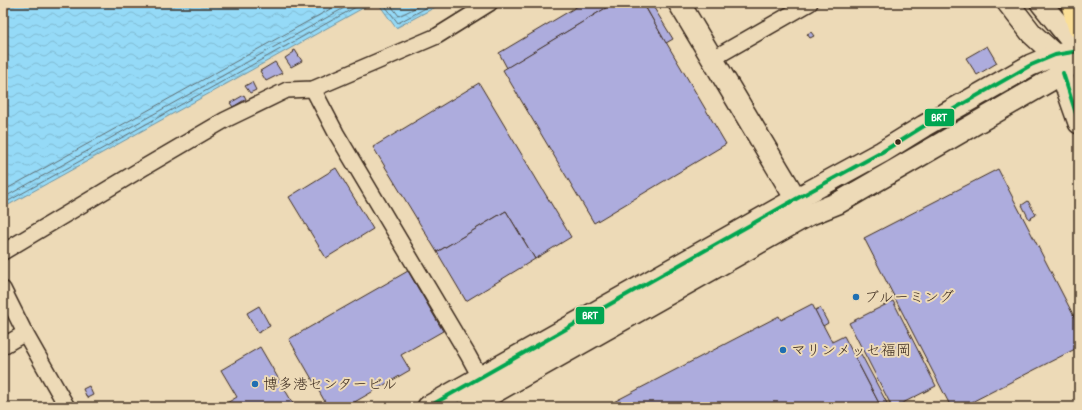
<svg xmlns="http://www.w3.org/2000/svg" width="1082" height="410" viewBox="0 0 1082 410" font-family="'Patrick Hand','Klee One',sans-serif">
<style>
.water{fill:url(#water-waves);stroke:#7194a0}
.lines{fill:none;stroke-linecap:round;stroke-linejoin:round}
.shore{stroke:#5f7075;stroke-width:1}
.building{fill:#adacdd;stroke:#3b2a1e}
.street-casing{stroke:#3b2a1e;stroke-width:18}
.secondary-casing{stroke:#3b2a1e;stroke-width:24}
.highway-casing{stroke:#3b2a1e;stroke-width:25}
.street{stroke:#eddab7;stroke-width:15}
.secondary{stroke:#eddab7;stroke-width:21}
.highway{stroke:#fbdf96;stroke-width:22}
.bus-1-casing{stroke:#eddab7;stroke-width:7}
.bus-1{stroke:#00a651;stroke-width:4}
.bus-dot{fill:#3b2a1e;stroke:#eddab7;stroke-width:1.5}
.poi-dot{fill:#1f6fb2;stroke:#eddab7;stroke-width:1.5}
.labels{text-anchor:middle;stroke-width:4;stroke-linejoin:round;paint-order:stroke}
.poi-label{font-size:15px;fill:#3b2a1e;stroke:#eddab7;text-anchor:start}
.line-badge{stroke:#eddab7;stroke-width:1.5}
.badge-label{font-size:11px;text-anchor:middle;font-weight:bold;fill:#fff}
</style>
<defs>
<pattern id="water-waves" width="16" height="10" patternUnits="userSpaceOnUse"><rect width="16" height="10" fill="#95daf7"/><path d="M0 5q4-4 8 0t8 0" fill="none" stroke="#81bbd3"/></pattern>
</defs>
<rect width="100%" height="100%" fill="#eddab7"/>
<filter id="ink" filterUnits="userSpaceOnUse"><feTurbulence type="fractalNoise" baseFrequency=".025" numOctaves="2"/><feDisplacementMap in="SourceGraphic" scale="8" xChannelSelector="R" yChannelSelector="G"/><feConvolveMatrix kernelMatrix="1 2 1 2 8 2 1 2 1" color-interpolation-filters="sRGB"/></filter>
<g filter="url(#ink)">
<g class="water">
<polygon points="3,3 372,3 3,208"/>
<polygon points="378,3 443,3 396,28"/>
</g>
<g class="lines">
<g class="shore">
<polyline points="383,3 398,23 435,3"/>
<polyline points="389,3 399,16 425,3"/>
<polyline points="3,191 341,3"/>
<polyline points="3,198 353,3"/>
<polyline points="3,204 363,3"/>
</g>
</g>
<g class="building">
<polygon points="583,3 614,3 507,68 499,53"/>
<polygon points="614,3 643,3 726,144 594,223 503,70"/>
<polygon points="651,3 673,39 666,43 645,6"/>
<polygon points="811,32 814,36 810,38 807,34"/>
<polygon points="987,46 997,63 977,75 966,58"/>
<polygon points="295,50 302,61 291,67 285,58 294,52 293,51"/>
<polygon points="275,62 282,73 266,81 260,71"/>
<polygon points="252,82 256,90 250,93 245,86"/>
<polygon points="479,83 571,237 535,259 506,211 437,252 373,147"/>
<polygon points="244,95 246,99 233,107 230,103"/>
<polygon points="336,168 373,229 326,258 289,197"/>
<polygon points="998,169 1079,326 1079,347 962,407 951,407 864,238"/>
<polygon points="1028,201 1036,215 1029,219 1022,205"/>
<polygon points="506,211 535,259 466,301 437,252"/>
<polygon points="408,271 443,331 401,355 410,370 346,407 328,407 289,339"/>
<polygon points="893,301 936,386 895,407 892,407 849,323"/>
<polygon points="812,304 832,342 844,336 881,407 604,407 779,316 781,320"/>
<polygon points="259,306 270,326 258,333 247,313"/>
<polygon points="820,308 828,323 823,326 815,310"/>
<polygon points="260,347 295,407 220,407 237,397 221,370"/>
<polygon points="861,354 889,407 881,407 855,357"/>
<polygon points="89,386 93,395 87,398 83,389"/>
</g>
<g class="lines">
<defs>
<g id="street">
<polyline points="712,59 810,3"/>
<polyline points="313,89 336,133 468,355 480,377 483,387"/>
<polyline points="3,252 143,168 225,120 287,90 313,89 437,36 490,3"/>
<polyline points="3,289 25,333 67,407"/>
<polyline points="3,346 25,333"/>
</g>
<g id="secondary">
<polyline points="679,3 796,199 804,210"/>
<polyline points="1008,3 1032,34 1055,55 1079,123"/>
<polyline points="1041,3 1079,50"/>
<polyline points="428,407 796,199 882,152 924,126 1031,65 1055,55 1079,51"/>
<polyline points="468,407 808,215 838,203 1063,73 1079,52"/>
</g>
<polyline id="highway" points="1072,3 1079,27"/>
</defs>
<use href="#street" class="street-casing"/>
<use href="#secondary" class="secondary-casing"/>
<use href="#highway" class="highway-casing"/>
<use href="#street" class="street"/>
<use href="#secondary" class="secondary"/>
<use href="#highway" class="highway"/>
<defs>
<g id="bus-1">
<polyline points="1063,73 1079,123"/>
<polyline points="428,407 796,199 882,152 924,126 1031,65 1055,55 1079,51"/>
</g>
</defs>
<use href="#bus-1" class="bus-1-casing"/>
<use href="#bus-1" class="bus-1"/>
</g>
</g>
<circle class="bus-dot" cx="898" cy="142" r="3.5"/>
<g class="poi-dot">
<circle cx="856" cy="297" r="4"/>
<circle cx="783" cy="350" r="4"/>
<circle cx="255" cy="384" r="4"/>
</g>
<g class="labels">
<g class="poi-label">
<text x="864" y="302">ブルーミング</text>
<text x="791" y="355">マリンメッセ福岡</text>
<text x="263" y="389">博多港センタービル</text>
</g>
</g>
<g class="line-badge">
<rect x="924" y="108" width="31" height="19" rx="4" fill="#00a651"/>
<rect x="575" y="306" width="30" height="19" rx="4" fill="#00a651"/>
</g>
<g class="badge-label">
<text x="939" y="121">BRT</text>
<text x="590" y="319">BRT</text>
</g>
<rect width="1082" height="410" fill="none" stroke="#eddab7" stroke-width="16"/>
<rect x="8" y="8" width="1066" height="394" fill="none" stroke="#3b2a1e" stroke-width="1.5" filter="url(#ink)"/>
</svg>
